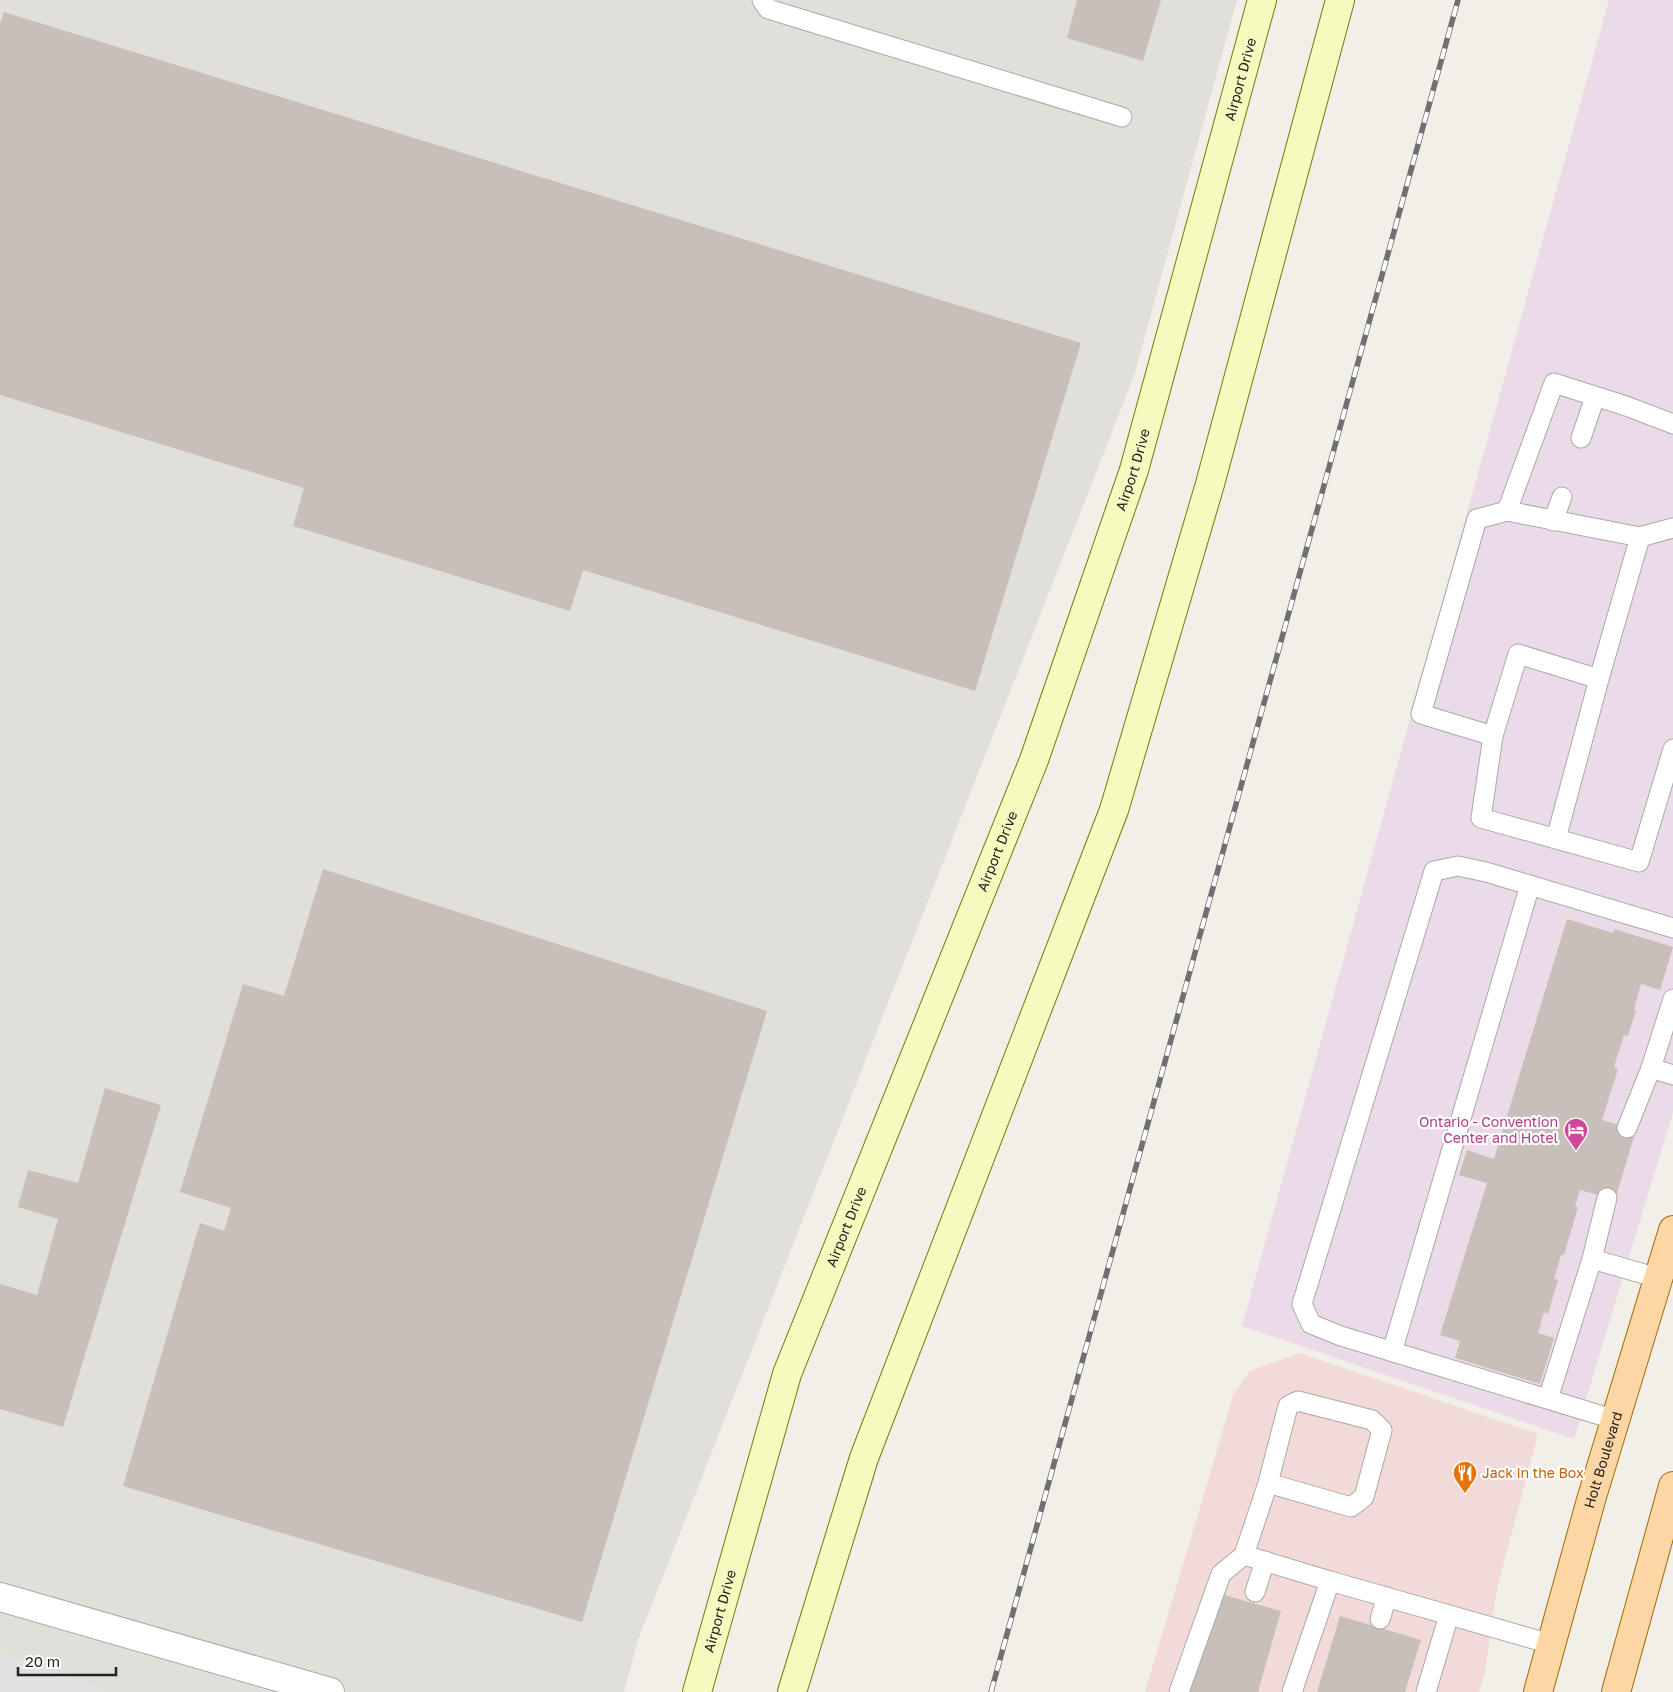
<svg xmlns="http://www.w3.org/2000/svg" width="1673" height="1692" viewBox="0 0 1673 1692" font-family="'Golos Text',sans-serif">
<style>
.commercial{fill:#f2dad9}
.industrial{fill:#ebdbe8}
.airport{fill:#e1dfda}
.parking{fill:#e2e2e2}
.building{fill:#c7bfb8}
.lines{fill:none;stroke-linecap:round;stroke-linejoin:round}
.service-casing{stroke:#a9a9a9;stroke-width:21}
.minor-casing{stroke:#a9a9a9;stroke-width:30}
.secondary-casing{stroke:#707d05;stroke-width:30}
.primary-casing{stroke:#a06b00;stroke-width:30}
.service{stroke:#fff;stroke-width:19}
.minor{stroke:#fff;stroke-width:28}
.secondary{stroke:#f7fabf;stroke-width:28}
.primary{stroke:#fcd6a4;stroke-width:28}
.rail-casing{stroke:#707070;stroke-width:5.5}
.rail{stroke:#fff;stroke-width:4;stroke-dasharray:11;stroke-linecap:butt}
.labels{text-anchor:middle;stroke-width:4.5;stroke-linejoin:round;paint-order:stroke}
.street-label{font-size:14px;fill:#222;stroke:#fff}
.hotel-label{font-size:14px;fill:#b23c85;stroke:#fff;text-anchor:end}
.food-label{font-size:14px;fill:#c56008;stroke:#fff;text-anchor:start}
</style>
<rect width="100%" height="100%" fill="#f2efe9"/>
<polygon class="commercial" points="1300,1353 1538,1434 1497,1589 1485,1672 1479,1692 1145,1692 1234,1393 1250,1371"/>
<polygon class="industrial" points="1609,0 1673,0 1673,1112 1574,1439 1242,1326"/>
<polygon class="airport" points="0,0 1237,0 1134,376 638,1640 624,1692 0,1692"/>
<polygon class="parking" points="0,1652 111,1692 0,1692"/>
<g class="building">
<polygon points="1077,0 1161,0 1143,61 1067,38"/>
<polygon points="4,12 1081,343 975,691 583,570 570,611 293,526 304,488 0,395 0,24"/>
<polygon points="323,869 767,1011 582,1622 123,1486 200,1223 224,1231 231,1208 180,1192 243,984 284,996"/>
<polygon points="1567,919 1613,933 1614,929 1673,947 1660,990 1641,984 1634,1009 1636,1010 1628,1036 1624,1035 1614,1067 1618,1069 1602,1120 1636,1130 1615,1200 1580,1190 1575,1207 1578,1207 1564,1255 1561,1255 1554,1279 1558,1280 1548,1314 1544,1312 1538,1333 1554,1338 1540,1384 1455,1358 1460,1341 1440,1335 1487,1183 1459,1175 1467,1150 1494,1159"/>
<polygon points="105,1088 161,1105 63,1427 0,1409 0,1284 37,1295 58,1219 18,1207 28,1170 78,1183"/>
<polygon points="1217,1593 1281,1611 1258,1692 1189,1692"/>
<polygon points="1340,1616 1421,1640 1405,1692 1317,1692"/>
</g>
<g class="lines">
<defs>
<g id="service">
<polyline points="762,0 768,9 1122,117"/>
<polyline points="1673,424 1626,406 1554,383 1507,511 1640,537 1673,528"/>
<polyline points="1581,438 1595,397"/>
<polyline points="1507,511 1477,519 1421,714 1493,736 1518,654 1599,679"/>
<polyline points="1553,521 1562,497"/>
<polyline points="1493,736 1481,818 1639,862 1673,749"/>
<polyline points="1556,839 1599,679 1640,537"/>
<polyline points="1651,1068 1673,1075"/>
<polyline points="1627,1128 1651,1068 1673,999"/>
<polyline points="1592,1259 1658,1278"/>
<polyline points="1392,1352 1530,885"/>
<polyline points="1548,1399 1592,1259 1607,1198"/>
<polyline points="1616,1420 1341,1336 1311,1324 1302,1304 1434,871 1458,866 1486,872 1673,928"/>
<polyline points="1268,1483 1351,1507 1364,1497 1382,1430 1372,1420 1298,1401 1288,1406 1268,1483 1244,1555 1330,1581"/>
<polyline points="1255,1592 1265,1561"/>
<polyline points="1380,1619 1387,1597"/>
<polyline points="1179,1692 1221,1574 1244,1555"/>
<polyline points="1292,1692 1330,1581 1551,1644"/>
<polyline points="1426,1692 1449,1615"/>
</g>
<polyline id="minor" points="0,1597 330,1692"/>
<g id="secondary">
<path id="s1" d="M697,1692L787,1374L1034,760L1134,470L1262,0"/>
<polyline points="792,1692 864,1458 1114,810 1210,484 1340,0"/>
</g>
<g id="primary">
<path id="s2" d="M1538,1692L1591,1500L1673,1230"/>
<polyline points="1616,1692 1673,1486"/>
</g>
</defs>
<use href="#service" class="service-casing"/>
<use href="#minor" class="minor-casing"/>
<use href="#secondary" class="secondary-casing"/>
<use href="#primary" class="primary-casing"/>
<use href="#service" class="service"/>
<use href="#minor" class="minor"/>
<use href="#secondary" class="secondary"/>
<use href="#primary" class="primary"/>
<defs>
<polyline id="rail" points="991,1692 1458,0"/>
</defs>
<use href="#rail" class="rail-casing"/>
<use href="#rail" class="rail"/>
</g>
<defs>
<symbol id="hotel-pin" viewBox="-11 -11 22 30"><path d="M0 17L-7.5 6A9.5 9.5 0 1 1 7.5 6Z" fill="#d1479c" stroke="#fff"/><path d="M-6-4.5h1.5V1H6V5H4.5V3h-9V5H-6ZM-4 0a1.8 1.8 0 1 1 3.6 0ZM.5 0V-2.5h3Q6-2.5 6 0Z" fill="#fff"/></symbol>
<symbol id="restaurant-pin" viewBox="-11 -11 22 30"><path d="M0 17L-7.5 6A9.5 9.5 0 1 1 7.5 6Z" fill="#e8710a" stroke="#fff"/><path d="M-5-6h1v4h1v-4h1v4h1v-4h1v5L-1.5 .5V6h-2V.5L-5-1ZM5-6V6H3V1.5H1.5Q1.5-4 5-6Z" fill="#fff"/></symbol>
</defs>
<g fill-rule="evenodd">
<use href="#hotel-pin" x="1562" y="1116" width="28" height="38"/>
<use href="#restaurant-pin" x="1451" y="1459" width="28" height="38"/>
</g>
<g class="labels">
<g class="street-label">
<text dy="5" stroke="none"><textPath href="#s1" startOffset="1704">Airport Drive</textPath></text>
<text dy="5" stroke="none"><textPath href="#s1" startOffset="1299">Airport Drive</textPath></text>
<text dy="5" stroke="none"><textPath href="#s1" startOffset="894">Airport Drive</textPath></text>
<text dy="5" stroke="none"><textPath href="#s1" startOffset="489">Airport Drive</textPath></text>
<text dy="5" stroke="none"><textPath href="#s2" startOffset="241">Holt Boulevard</textPath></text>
<text dy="5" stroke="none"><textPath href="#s1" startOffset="84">Airport Drive</textPath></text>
</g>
<g class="hotel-label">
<text x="1558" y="1127">Ontario - Convention<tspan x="1558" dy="16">Center and Hotel</tspan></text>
</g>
<g class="food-label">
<text x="1482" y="1478">Jack in the Box</text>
</g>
</g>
<path d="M18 1667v8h98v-8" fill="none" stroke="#222222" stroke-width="2.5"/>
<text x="25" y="1667" font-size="15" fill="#222222" stroke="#ffffff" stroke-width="4" paint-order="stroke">20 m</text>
</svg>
